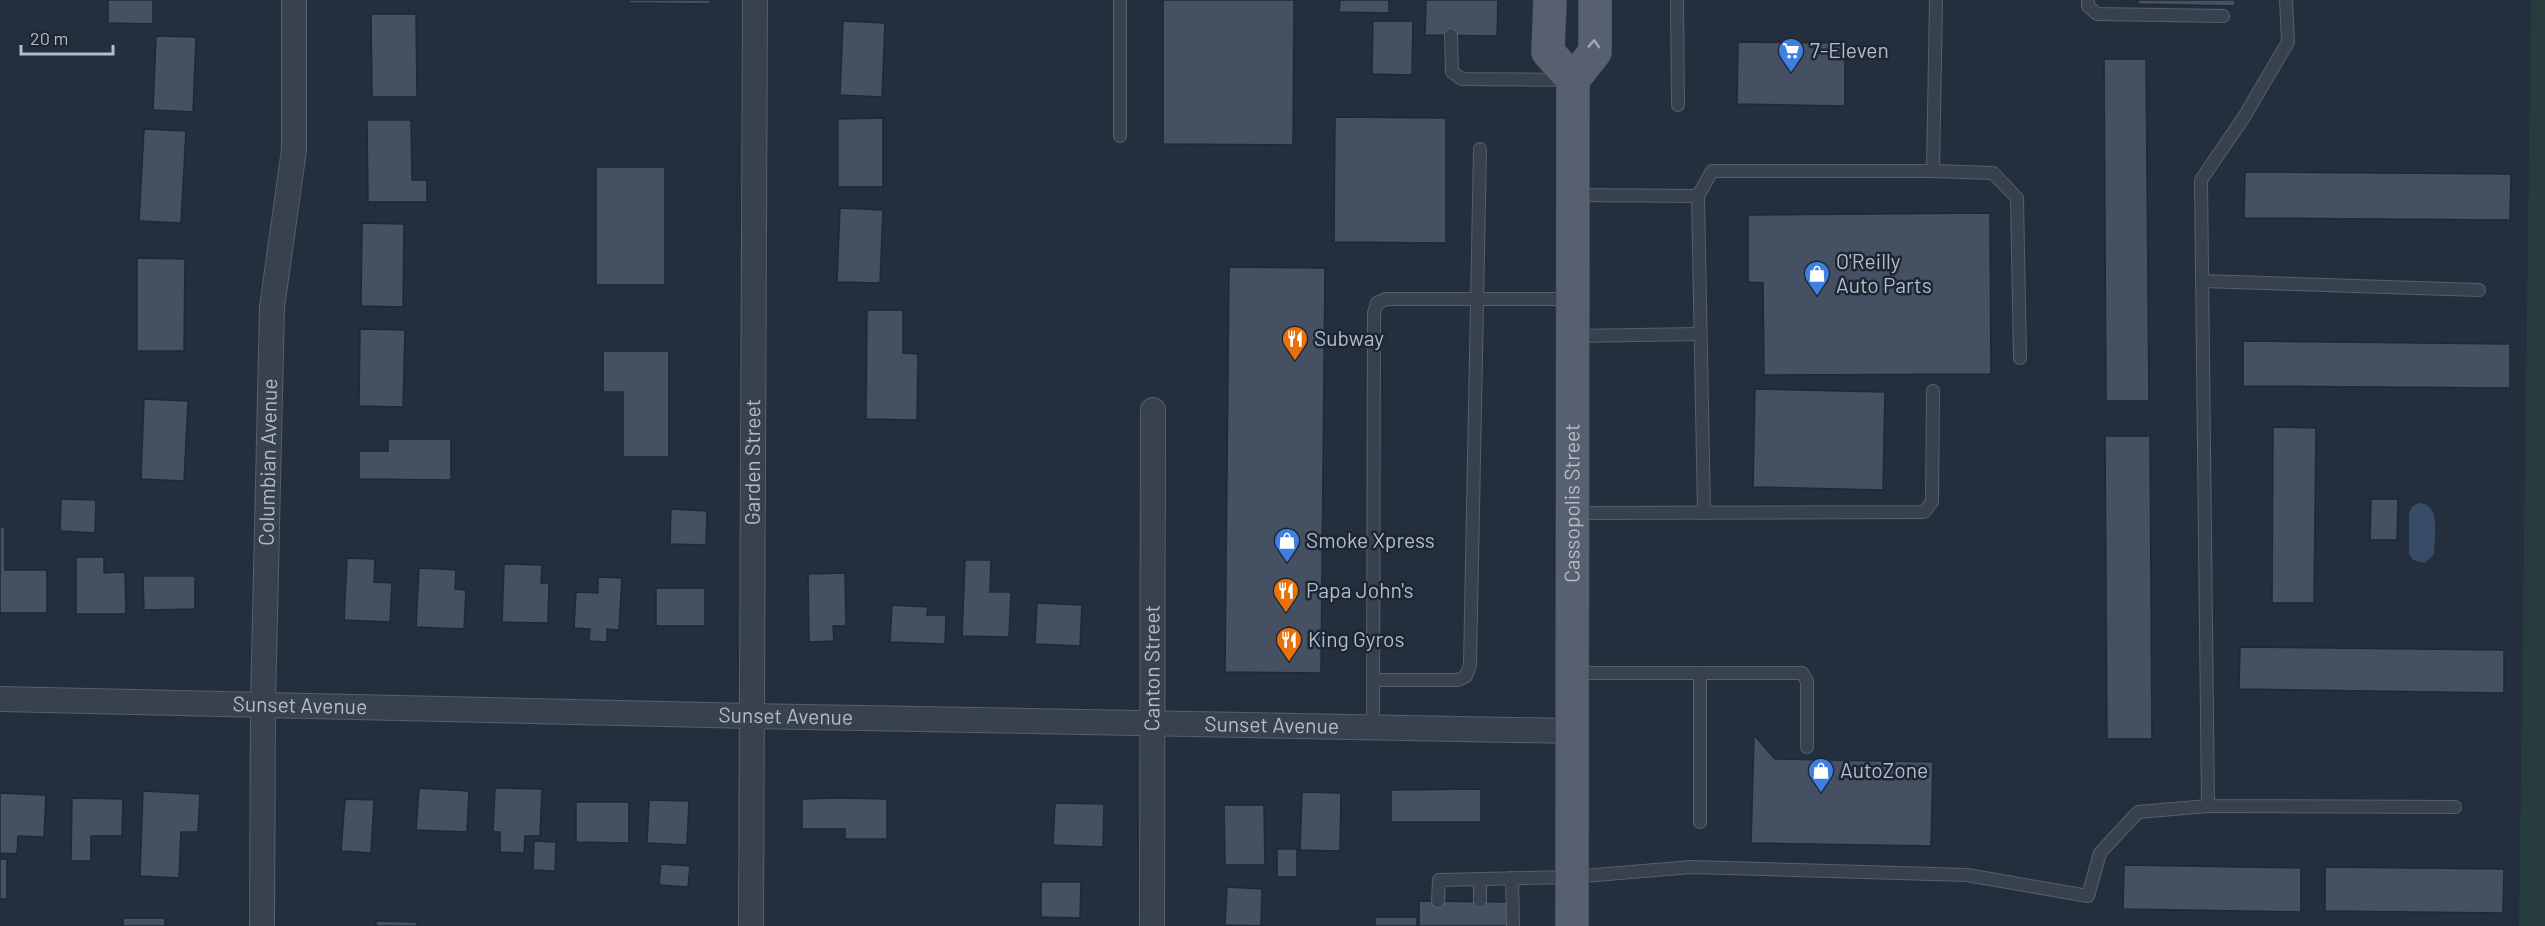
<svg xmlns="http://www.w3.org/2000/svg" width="2545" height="926" viewBox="0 0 2545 926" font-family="Barlow,sans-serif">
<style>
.green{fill:#263c3f}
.water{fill:#394c67}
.building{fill:#455162;stroke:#1f2835;stroke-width:1.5}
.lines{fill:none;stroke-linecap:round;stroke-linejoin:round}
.service-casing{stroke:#565f6c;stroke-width:14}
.minor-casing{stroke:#565f6c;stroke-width:26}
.primary-casing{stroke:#414a57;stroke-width:34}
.service{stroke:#38414e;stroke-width:12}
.minor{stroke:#38414e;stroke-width:24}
.primary{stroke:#56606e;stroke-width:33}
.oneway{stroke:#a1aab7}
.labels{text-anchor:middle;stroke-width:5;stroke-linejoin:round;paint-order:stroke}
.poi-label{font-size:21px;fill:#b4bcc9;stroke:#1d2633;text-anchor:start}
.street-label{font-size:21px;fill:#b4bcc9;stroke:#1d2633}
</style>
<rect width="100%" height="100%" fill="#242f3e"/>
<polygon class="green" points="2531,0 2545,0 2545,926 2519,926"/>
<path class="water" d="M2418,503C2442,504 2434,537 2434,554L2425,563L2413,560L2409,554V513L2412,507Z"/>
<g class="building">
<polygon points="108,0 153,0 153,24 108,23"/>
<polygon points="629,0 710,0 710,4 629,3"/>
<polygon points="1163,0 1294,0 1293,145 1163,144"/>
<polygon points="1340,0 1389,0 1389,13 1339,12"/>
<polygon points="1426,0 1498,0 1497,36 1425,35"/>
<polygon points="2138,0 2235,0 2235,6 2138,4"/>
<polygon points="371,14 416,14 417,97 372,97"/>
<polygon points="843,21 885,23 882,97 840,95"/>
<polygon points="1373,21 1413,21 1412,75 1372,74"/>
<polygon points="156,36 196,37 193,112 153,110"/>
<polygon points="1738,42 1845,43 1845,106 1737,104"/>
<polygon points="2104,59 2146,59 2149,401 2106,401"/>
<polygon points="1335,117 1446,118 1446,243 1334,242"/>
<polygon points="883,118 883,187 838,187 838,119"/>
<polygon points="367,120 411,120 412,180 427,180 427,202 368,202"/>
<polygon points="144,129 186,131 181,223 139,221"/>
<rect x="596" y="167" width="69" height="118"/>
<polygon points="2245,172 2511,174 2510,220 2244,218"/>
<polygon points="840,208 883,210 880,283 837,282"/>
<polygon points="1990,213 1991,374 1764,375 1763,283 1748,282 1748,215"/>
<polygon points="362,223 404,224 403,307 361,306"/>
<polygon points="137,258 185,259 184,351 137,351"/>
<polygon points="1229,267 1325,268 1321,673 1225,672"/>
<polygon points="867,310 903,310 903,353 918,354 917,420 866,419"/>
<polygon points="360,329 405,330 403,407 359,406"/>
<polygon points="2243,341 2510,344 2510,388 2243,386"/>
<polygon points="603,351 669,351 669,457 623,457 623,392 603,392"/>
<polygon points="1755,389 1885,392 1883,490 1753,487"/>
<polygon points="144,399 188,401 184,481 141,479"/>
<polygon points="2273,427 2316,428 2314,603 2272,603"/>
<polygon points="2105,436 2150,436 2152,739 2107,739"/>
<polygon points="388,439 451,439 451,480 359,479 359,451 388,451"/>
<polygon points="61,499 96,500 95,533 60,531"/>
<polygon points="2371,499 2398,499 2397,540 2370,540"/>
<polygon points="671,509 707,511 706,545 670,544"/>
<polygon points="0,527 5,527 5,570 47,570 47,613 0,613"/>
<polygon points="76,557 104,557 104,573 125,572 126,614 76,614"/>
<polygon points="347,558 375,559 374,582 392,583 390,622 344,620"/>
<polygon points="965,560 991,560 990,592 1011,592 1009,637 962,636"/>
<polygon points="504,564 542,565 541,583 549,583 548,623 502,622"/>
<polygon points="419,568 456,570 455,589 466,590 464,629 416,627"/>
<polygon points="845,573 846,626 833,626 834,641 809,642 808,574"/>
<polygon points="143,576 195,576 195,609 144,610"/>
<polygon points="598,577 622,578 619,630 607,629 607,642 589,641 590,629 574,628 576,592 598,593"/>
<rect x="656" y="588" width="49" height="38"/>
<polygon points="1037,603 1082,605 1080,646 1035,644"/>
<polygon points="892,605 928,607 927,615 946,615 945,644 890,642"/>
<polygon points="2240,647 2504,650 2504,693 2239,689"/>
<polygon points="1754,735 1775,759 1933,762 1931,846 1751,843"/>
<polygon points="419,788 469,791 467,832 416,830"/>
<polygon points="495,788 542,789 540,836 525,836 524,853 500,852 500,832 493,832"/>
<polygon points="1481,789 1481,822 1391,822 1391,790"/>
<polygon points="143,791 200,794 198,832 181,832 179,878 140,876"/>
<polygon points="1302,792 1341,793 1340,851 1300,850"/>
<polygon points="0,793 46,795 44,837 18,836 17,854 0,853"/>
<polygon points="72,798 123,799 122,836 91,836 91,861 71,861"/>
<polygon points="837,798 887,799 887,839 845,839 845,829 802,829 802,799"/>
<polygon points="345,799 374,800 371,853 341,851"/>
<polygon points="649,800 689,801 687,845 647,843"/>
<polygon points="576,802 629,802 629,843 576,842"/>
<polygon points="1055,803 1104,804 1103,847 1053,845"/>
<polygon points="1224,805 1264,805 1265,865 1225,865"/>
<polygon points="534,841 556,842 555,871 533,870"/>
<rect x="1277" y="849" width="20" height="28"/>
<rect x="0" y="859" width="7" height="40"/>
<polygon points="661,864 690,866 688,887 659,885"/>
<polygon points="2124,865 2301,868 2301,912 2123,909"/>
<polygon points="2325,867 2504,869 2503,913 2325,911"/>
<polygon points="1041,882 1081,882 1080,918 1041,917"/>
<polygon points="1227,887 1262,889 1261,926 1225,925"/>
<polygon points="1419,901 1507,902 1507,926 1419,926"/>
<rect x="1375" y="917" width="42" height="9"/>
<rect x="123" y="918" width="42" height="8"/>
<polygon points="376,921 417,922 417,926 376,926"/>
</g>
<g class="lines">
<defs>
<g id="service">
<polyline points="1677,0 1678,105"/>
<polyline points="2088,0 2088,6 2097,14 2223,16"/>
<polyline points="2286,0 2288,42 2244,117 2201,180 2208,806 2455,807"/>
<polyline points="1451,35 1452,72 1462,79 1566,80"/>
<polyline points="1120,136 1120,0"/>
<polyline points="1933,171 1936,0"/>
<polyline points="1573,195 1698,196"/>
<polyline points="2202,281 2479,290"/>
<polyline points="1573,336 1700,334"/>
<polyline points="1575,513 1924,512 1932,502 1933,391"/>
<polyline points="1704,513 1698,196 1712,171 1933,171 1993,173 2017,198 2020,358"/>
<polyline points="1575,673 1802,673 1807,681 1807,747"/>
<polyline points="1373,680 1458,680 1466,676 1470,665 1480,149"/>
<polyline points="1373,727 1374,313 1377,303 1386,299 1571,299"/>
<polyline points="1700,822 1700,673"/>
<polyline points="1512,878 1513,926"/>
<polyline points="1438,901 1439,880 1572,877 1691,867 1967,875 2088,896 2100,853 2138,812 2208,806"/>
<polyline points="1480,901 1480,879"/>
</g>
<g id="minor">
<path id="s1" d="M0,699L753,716L1572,731"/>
<path id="s2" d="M262,926L263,704L272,307L294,150V0"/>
<path id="s3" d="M751,926L755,0"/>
<path id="s4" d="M1152,926L1153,410"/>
</g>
<g id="primary">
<polyline points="1550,0 1548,52 1573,80"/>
<path id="s5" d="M1572,926L1573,80L1595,52V0"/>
</g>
</defs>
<use href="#service" class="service-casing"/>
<use href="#minor" class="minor-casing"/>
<use href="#primary" class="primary-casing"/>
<use href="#service" class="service"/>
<use href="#minor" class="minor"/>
<use href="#primary" class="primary"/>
</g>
<defs><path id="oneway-chevron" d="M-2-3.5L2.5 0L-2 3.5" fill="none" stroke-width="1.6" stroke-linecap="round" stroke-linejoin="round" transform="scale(1.5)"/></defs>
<use class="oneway" href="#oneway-chevron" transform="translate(1594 44) rotate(-86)"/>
<defs>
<symbol id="supermarket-pin" viewBox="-11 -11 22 30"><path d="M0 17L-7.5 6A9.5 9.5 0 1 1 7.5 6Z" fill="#3f7fe0" stroke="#1d2633"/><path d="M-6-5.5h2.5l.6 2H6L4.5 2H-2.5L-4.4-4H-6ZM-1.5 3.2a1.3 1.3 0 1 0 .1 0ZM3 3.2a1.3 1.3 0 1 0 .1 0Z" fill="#fff"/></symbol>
<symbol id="shop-pin" viewBox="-11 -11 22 30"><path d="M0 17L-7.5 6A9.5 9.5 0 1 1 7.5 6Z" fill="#3f7fe0" stroke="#1d2633"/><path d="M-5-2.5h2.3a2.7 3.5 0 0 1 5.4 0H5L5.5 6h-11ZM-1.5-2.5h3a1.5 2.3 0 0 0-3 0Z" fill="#fff"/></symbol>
<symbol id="restaurant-pin" viewBox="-11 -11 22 30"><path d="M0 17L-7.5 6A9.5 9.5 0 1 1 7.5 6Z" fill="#e8710a" stroke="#1d2633"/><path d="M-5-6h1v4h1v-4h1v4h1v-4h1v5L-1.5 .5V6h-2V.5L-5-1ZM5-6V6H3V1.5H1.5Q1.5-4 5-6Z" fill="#fff"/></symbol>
</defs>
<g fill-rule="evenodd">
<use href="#supermarket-pin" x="1776" y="36" width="30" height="40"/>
<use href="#shop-pin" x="1802" y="259" width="30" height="40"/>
<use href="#restaurant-pin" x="1280" y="324" width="30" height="40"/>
<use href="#shop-pin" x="1272" y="526" width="30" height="40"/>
<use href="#restaurant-pin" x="1271" y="576" width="30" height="40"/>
<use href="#restaurant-pin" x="1274" y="625" width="30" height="40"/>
<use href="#shop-pin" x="1806" y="756" width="30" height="40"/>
</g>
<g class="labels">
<g class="poi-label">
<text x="1810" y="58">7-Eleven</text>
<text x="1836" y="269">O'Reilly<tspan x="1836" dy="24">Auto Parts</tspan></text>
<text x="1314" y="346">Subway</text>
<text x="1306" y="548">Smoke Xpress</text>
<text x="1306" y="598">Papa John's</text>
<text x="1308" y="647">King Gyros</text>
<text x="1840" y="778">AutoZone</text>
</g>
<g class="street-label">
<text dy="7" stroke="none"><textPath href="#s2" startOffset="464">Columbian Avenue</textPath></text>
<text dy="7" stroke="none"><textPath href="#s3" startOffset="464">Garden Street</textPath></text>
<text dy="7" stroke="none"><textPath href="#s5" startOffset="423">Cassopolis Street</textPath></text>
<text dy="7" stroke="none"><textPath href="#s4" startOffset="258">Canton Street</textPath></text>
<text dy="7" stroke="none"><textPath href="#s1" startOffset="300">Sunset Avenue</textPath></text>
<text dy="7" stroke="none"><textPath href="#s1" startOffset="786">Sunset Avenue</textPath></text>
<text dy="7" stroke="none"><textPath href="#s1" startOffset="1272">Sunset Avenue</textPath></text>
</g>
</g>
<path d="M21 45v9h92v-9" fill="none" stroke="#b4bcc9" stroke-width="3"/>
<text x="30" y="45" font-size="18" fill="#b4bcc9" stroke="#1d2633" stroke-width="4.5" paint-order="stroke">20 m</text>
</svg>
